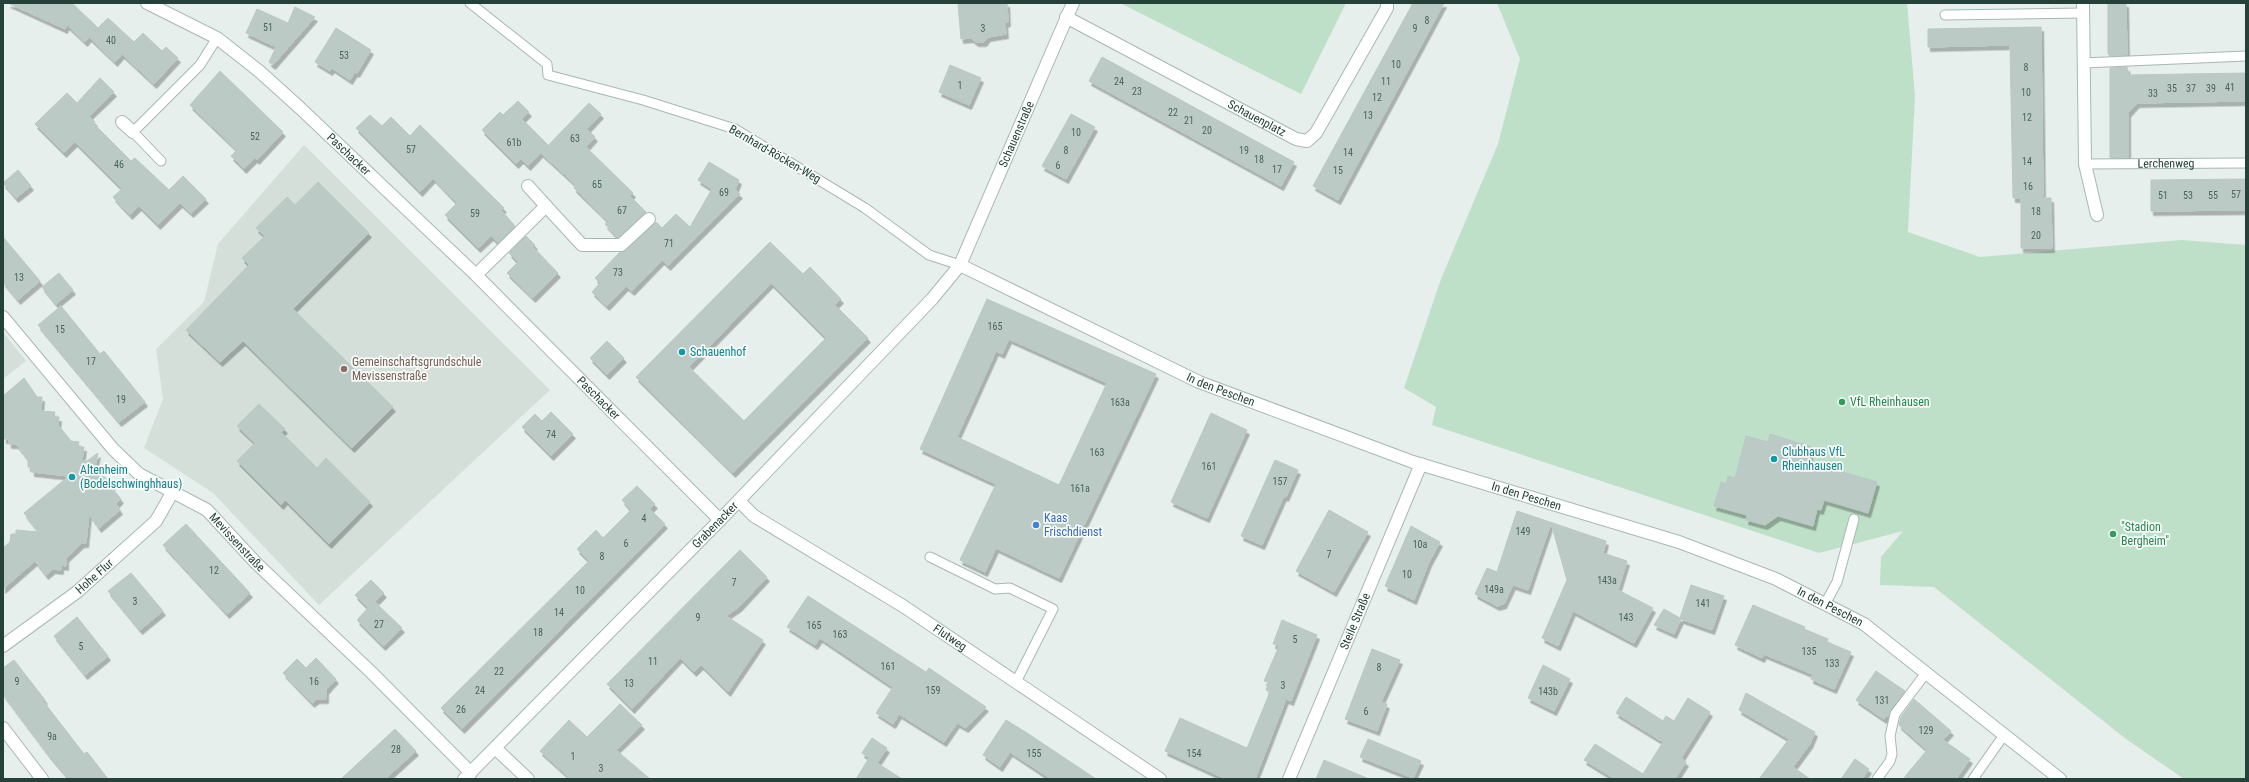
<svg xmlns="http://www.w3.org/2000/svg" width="2249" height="782" viewBox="0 0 2249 782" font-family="'Roboto Condensed',sans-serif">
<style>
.built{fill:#d4dfda}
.green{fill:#bfe0c8}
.building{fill:#bbcac4;stroke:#b8c9c2;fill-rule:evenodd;filter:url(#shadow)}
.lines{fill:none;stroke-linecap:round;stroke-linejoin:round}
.service-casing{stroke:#a8b8b2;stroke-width:11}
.minor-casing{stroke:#a8b8b2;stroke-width:14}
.service{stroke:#fff;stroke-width:9}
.minor{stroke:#fff;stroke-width:12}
.culture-dot{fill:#0f9aa8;stroke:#f7fbf9;stroke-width:1.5}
.education-dot{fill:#8d6e63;stroke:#f7fbf9;stroke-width:1.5}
.leisure-dot{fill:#2e9e5b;stroke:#f7fbf9;stroke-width:1.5}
.shop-dot{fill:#3f7fe0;stroke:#f7fbf9;stroke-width:1.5}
.labels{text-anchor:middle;stroke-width:3.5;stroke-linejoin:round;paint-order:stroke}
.number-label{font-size:10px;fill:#4a645c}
.street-label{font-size:12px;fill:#24423a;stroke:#f7fbf9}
.culture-label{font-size:12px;fill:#0d838f;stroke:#f7fbf9;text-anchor:start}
.education-label{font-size:12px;fill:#785e54;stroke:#f7fbf9;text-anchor:start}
.leisure-label{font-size:12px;fill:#27864d;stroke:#f7fbf9;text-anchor:start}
.shop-label{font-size:12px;fill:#366cbe;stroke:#f7fbf9;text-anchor:start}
</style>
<defs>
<filter id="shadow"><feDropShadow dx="2.5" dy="4.5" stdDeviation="0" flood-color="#0004"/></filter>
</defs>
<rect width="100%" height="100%" fill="#e6efeb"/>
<g class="built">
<polygon points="304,145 550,390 319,605 213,493 144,448 163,399 156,349 204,302 218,244"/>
<polygon points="3,332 26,361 3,379"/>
</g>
<g class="green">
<polygon points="1120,3 1346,3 1301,94"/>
<polygon points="1497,3 1907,3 1915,96 1908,232 1980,257 2182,240 2246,245 2246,779 2184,779 2126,739 1934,587 1880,585 1881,557 1903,531 1819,553 1432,425 1436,407 1404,388 1441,279 1498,144 1520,59"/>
</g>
<g class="building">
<polygon points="8,3 72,3 98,28 93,33 108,18 134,42 143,33 162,51 166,47 178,58 154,84 122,54 115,62 89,37 85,42 67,25 65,29"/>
<polygon points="958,3 1007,3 1008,22 1005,23 1006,34 988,37 984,42 976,42 971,38 961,39"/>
<polygon points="1413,3 1444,3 1338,200 1313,186"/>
<polygon points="2108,3 2126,3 2127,55 2110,56 2108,54"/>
<polygon points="295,7 315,17 273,65 269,62 276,47 246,33 257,9 288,23"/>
<polygon points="2041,27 2043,198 2051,198 2052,248 2021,248 2021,198 2013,198 2010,45 1928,47 1928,29"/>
<polygon points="336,28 371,50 357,73 355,72 350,80 332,68 330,71 315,62"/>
<polygon points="1102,57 1294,162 1281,186 1089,81"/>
<polygon points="950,65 981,78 969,105 939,92"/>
<polygon points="2127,67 2128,75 2246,73 2246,101 2137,103 2128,113 2128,158 2110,158 2110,68"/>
<polygon points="220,71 283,132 257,160 255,158 244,169 231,156 237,150 190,105"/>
<polygon points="100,78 114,92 89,116 95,122 94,124 131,161 135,158 169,190 183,176 206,199 191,213 180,203 158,225 139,206 130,215 113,197 122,189 75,142 64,153 35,124 67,93 77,103"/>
<polygon points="518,101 529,112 522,119 548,145 528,166 521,159 516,164 482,130 500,112 503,115"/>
<polygon points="589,103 601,114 587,129 595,137 586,147 633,193 630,196 646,212 618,238 605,224 608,221 574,188 576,185 541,153"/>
<polygon points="1071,114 1095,127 1066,179 1042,166"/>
<polygon points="370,115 382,126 391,117 410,136 420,125 504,208 501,210 515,226 498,243 491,236 478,248 445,215 457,203 433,178 420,192 356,128"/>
<polygon points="709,162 739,180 735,190 740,194 668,266 662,260 632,291 626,286 607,306 592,292 600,283 595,278 620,252 626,250 656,222 662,228 676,214 690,227 712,189 698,180"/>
<polygon points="18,170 31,186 16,198 3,183"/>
<polygon points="2246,179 2246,210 2151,211 2151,180"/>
<polygon points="318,182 369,233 293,309 393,407 352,448 243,341 220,362 186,330 249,265 242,258 265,236 256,228 287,197 295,205"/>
<polygon points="526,236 535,245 533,247 558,273 533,298 507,273 518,262 509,253"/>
<polygon points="3,237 40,281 18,300 3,282"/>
<path d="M770,242L803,274L810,267L841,299L835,305L868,338L733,473L636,377ZM771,283L826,338L744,421L689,367Z"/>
<polygon points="59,273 73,290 56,304 42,287"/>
<path d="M987,299L1156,374L1059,578L996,548L985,572L960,560L996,484L920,449ZM1009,339L1107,383L1059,485L957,437L996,351L1002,354Z"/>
<polygon points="61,306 100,354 104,351 145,402 119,422 38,325"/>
<polygon points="607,341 624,358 607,375 590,358"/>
<polygon points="24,378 37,397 42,397 41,411 55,412 54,417 59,417 58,425 71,441 79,442 78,447 84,447 82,461 87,461 98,453 95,467 113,486 111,487 121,499 116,504 120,510 99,528 89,514 86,543 82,543 66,558 66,566 61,565 61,570 53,569 46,575 35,561 3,589 3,548 10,542 11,534 16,534 16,530 39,532 24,513 69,476 32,472 32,467 28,467 28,459 16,444 9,444 9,439 4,439 3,396"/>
<polygon points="259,404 285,429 281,432 317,468 326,458 370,502 329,544 285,500 281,505 237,461 255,443 237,426"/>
<polygon points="551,412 573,434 551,456 522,427 535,414 542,421"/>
<polygon points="1211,413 1247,430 1207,518 1171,502"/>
<polygon points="1770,434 1812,447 1808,462 1877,482 1868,513 1824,500 1821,510 1817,509 1813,526 1778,516 1765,525 1746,520 1747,515 1714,506 1721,482 1726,484 1728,476 1735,478 1746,436 1768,442"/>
<polygon points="1275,460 1298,470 1286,497 1284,496 1262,545 1241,536"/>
<polygon points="637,486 655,504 650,509 665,524 462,729 441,708 589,561 577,549 596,530 603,538 631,510 622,500"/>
<polygon points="1329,510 1368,532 1334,592 1296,571"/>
<polygon points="1517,511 1606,541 1603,553 1627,561 1618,590 1653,608 1634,643 1573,611 1558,646 1542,638 1567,580 1551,523 1528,590 1513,585 1504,604 1497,606 1475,594 1487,568 1497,572"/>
<polygon points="186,524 250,593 227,614 163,545"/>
<polygon points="1411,526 1440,542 1429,562 1414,600 1385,586"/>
<polygon points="740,550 767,577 739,607 726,616 763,640 728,692 701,665 694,672 680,658 632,709 607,684"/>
<polygon points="131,573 163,611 140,630 108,591"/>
<polygon points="371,580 384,593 375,602 402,628 383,646 357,620 368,608 355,595"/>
<polygon points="1691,585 1724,596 1712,630 1681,619 1674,634 1654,625 1664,609 1680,618"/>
<polygon points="808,596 926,672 929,668 986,707 966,728 957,723 944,742 899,714 893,724 876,713 893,687 820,638 815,645 787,627"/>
<polygon points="1753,605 1805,627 1804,629 1828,639 1827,642 1851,652 1834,689 1811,679 1812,674 1764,654 1762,658 1735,645"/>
<polygon points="77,617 108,656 85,675 54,636"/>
<polygon points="1282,620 1317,635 1291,701 1286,699 1255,779 1226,779 1165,751 1180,718 1247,748 1270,692 1266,690 1269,682 1264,681 1279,646 1273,644"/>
<polygon points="1372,649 1400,660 1381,702 1387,704 1377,731 1345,719"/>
<polygon points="316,658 336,679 326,690 326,699 317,699 312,703 283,673 297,659 306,668"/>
<polygon points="14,660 45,700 43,701 84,754 87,752 108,779 69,779 48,754 3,694 3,668"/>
<polygon points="1543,665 1570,679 1554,711 1528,698"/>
<polygon points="1876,671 1905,691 1890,710 1888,717 1887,715 1884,719 1856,700"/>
<polygon points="1746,693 1815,732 1810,744 1793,767 1810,779 1759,779 1789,739 1739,710"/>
<polygon points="1626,697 1663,721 1666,716 1674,721 1688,698 1710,712 1681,758 1686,762 1675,779 1615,779 1584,760 1595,744 1643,774 1663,742 1616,713"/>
<polygon points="1914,699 1951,731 1943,740 1970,759 1956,779 1903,779 1927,750 1899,725 1901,717"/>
<polygon points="620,704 642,725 616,750 650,779 571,779 540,751 569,720 587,737"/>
<polygon points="1006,720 1027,733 1096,779 1051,779 1010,752 1000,767 983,755"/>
<polygon points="395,729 416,751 385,779 341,779"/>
<polygon points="872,738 887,748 877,763 862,753"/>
<polygon points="1368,739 1421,761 1413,778 1360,757"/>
<polygon points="869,758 902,779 856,779"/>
<polygon points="1855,759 1869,769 1862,779 1841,779"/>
<polygon points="1324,760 1369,779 1316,779"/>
</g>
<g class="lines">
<defs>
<g id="service">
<polyline points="470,3 547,64 548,75 643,100 735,129 865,208 929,255 960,265"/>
<polyline points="1945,15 2083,13"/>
<polyline points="2083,63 2246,56"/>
<polyline points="161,161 133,132 200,65 217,38"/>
<path id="s1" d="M2085,164L2246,163"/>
<polyline points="930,557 995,589 1010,588 1053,609 1016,682"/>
<polyline points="1825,604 1837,582 1854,519"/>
<polyline points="1877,779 1890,761 1892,754 1890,736 1895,714 1926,673"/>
<polyline points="1973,779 2004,735"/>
</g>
<g id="minor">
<path id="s2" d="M147,3L217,38L259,71L300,108L476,275L720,520"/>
<polyline points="2083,3 2085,164 2097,215"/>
<path id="s3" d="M1066,17L1296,139L1307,141L1316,133L1387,8V3"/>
<polyline points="122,122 133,132"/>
<polyline points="528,186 546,206"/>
<path id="s4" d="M960,265L1199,382L1413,462L1679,542L1776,579L1864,624L2060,779"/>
<polyline points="476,275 546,206 582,245 621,245 649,219"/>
<path id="s5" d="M3,317L113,449L139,474L207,510L255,562L372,673L471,773"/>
<path id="s6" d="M739,501L754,516L903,606L1160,779"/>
<path id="s7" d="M3,646L77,592L156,521L172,493"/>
<polyline points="3,728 42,779"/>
<polyline points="495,748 528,779"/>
<path id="s8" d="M464,779L720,520L932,299L960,265L1073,3"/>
<path id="s9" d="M1289,779L1421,464"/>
</g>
</defs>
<use href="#service" class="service-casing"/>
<use href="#minor" class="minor-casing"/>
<use href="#service" class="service"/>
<use href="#minor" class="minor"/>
</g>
<g class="culture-dot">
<circle cx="682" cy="352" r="4"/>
<circle cx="1774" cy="459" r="4"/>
<circle cx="72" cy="477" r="4"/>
</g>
<circle class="education-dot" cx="344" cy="369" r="4"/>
<g class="leisure-dot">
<circle cx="1842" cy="402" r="4"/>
<circle cx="2113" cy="534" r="4"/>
</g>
<circle class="shop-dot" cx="1036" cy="525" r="4"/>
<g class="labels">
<g class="number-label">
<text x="1427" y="24">8</text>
<text x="268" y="31">51</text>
<text x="983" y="32">3</text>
<text x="1415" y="32">9</text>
<text x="111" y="44">40</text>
<text x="344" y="59">53</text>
<text x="1396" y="68">10</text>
<text x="2026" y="71">8</text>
<text x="1119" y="85">24</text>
<text x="1386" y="85">11</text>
<text x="960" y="89">1</text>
<text x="2230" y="91">41</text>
<text x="2172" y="92">35</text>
<text x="2191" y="92">37</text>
<text x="2211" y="92">39</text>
<text x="1137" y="95">23</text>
<text x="2026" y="96">10</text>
<text x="2153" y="97">33</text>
<text x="1377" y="101">12</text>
<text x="1173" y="116">22</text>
<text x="1368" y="119">13</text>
<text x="2027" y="121">12</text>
<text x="1189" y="124">21</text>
<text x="1207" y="134">20</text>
<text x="1076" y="136">10</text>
<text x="255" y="140">52</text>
<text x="575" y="142">63</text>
<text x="514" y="146">61b</text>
<text x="411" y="153">57</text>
<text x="1066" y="154">8</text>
<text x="1244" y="154">19</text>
<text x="1348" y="156">14</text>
<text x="1259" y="163">18</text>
<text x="2027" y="165">14</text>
<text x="119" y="168">46</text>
<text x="1058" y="169">6</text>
<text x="1277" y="173">17</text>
<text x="1338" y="174">15</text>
<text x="597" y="188">65</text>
<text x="2028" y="190">16</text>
<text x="724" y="196">69</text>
<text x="2236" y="198">57</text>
<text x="2163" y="199">51</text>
<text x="2188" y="199">53</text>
<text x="2213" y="199">55</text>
<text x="622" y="214">67</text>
<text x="2036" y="215">18</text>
<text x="475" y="217">59</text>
<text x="2036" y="239">20</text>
<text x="669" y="247">71</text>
<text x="618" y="276">73</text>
<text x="19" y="281">13</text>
<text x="995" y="330">165</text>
<text x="60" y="333">15</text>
<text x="91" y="365">17</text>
<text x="121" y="403">19</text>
<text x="1120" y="406">163a</text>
<text x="551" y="438">74</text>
<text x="1097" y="456">163</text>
<text x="1209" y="470">161</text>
<text x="1280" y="485">157</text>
<text x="1080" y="492">161a</text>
<text x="644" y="522">4</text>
<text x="1523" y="535">149</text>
<text x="626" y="547">6</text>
<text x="1420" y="548">10a</text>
<text x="1329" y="558">7</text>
<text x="602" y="560">8</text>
<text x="214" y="574">12</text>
<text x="1407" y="578">10</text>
<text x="1607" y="584">143a</text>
<text x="734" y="586">7</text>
<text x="1494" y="593">149a</text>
<text x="580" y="594">10</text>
<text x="135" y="605">3</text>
<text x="1703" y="607">141</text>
<text x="559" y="616">14</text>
<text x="698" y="621">9</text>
<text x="1626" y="621">143</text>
<text x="379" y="628">27</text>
<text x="814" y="629">165</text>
<text x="538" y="636">18</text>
<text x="840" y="638">163</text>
<text x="1295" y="643">5</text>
<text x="81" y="650">5</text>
<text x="1809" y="655">135</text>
<text x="653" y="665">11</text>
<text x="1832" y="667">133</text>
<text x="888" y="670">161</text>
<text x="1379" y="671">8</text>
<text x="499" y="675">22</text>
<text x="17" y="685">9</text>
<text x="314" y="685">16</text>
<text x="629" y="687">13</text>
<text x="1283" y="689">3</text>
<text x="480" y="694">24</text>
<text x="933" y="694">159</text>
<text x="1548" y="695">143b</text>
<text x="1882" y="704">131</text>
<text x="461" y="713">26</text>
<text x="1366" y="715">6</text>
<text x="1926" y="734">129</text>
<text x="52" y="740">9a</text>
<text x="396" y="753">28</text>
<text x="1034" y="757">155</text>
<text x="1194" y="757">154</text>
<text x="573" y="760">1</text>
<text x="601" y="772">3</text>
</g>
<g class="street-label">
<text dy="4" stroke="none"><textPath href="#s3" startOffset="216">Schauenplatz</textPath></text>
<text dy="4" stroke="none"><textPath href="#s8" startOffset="857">Schauenstraße</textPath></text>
<text dy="4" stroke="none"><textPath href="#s2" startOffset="254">Paschacker</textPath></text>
<text transform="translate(775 154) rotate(30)" y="4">Bernhard-Röcken-Weg</text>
<text dy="4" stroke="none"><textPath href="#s1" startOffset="81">Lerchenweg</textPath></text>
<text dy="4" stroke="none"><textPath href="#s4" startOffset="289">In den Peschen</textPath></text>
<text dy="4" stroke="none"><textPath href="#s2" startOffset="603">Paschacker</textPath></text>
<text dy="4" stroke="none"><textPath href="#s4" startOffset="613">In den Peschen</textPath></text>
<text dy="4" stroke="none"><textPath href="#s8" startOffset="357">Grabenacker</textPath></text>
<text dy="4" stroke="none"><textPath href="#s5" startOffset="329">Mevissenstraße</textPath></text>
<text dy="4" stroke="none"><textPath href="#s7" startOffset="115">Hohe Flur</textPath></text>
<text dy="4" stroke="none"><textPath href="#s4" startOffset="937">In den Peschen</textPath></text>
<text dy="4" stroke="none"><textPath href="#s9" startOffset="171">Steile Straße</textPath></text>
<text dy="4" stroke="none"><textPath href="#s6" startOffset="252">Flutweg</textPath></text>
</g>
<g class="culture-label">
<text x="690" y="356">Schauenhof</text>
<text x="1782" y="456">Clubhaus VfL<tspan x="1782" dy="14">Rheinhausen</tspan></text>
<text x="80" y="474">Altenheim<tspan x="80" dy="14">(Bodelschwinghhaus)</tspan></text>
</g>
<g class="education-label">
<text x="352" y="366">Gemeinschaftsgrundschule<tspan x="352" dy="14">Mevissenstraße</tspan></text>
</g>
<g class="leisure-label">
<text x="1850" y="406">VfL Rheinhausen</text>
<text x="2121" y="531">"Stadion<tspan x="2121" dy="14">Bergheim"</tspan></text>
</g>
<g class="shop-label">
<text x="1044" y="522">Kaas<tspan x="1044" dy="14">Frischdienst</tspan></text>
</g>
</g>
<rect width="2249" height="782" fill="none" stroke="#24423a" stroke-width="8"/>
</svg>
